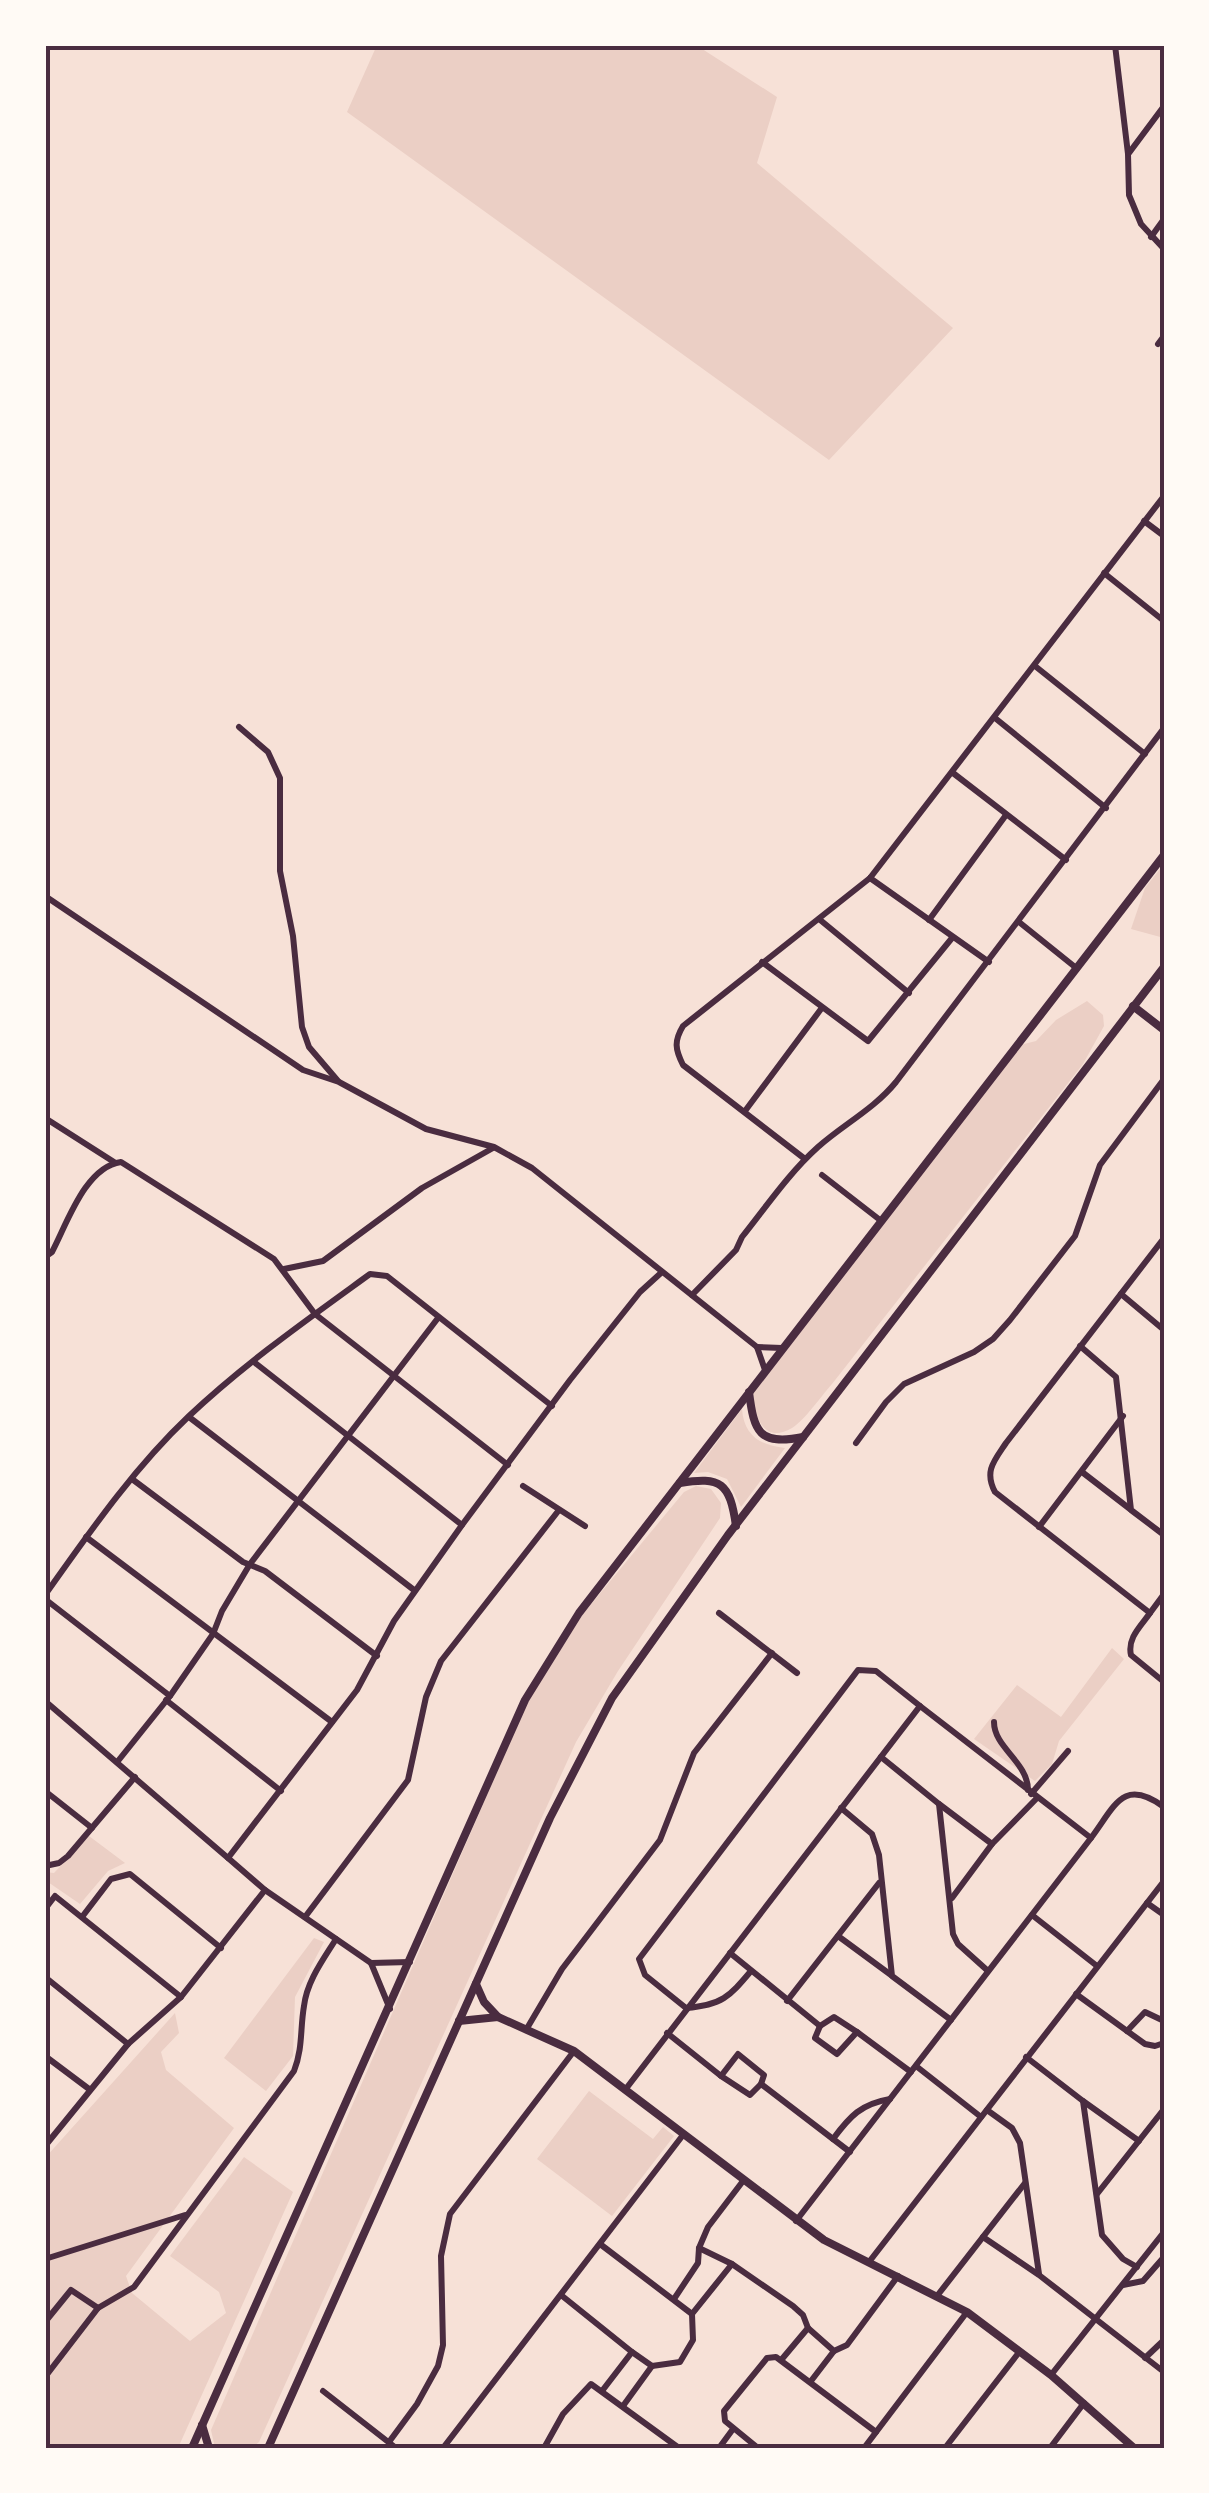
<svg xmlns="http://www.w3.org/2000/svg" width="1209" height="2493" viewBox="0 0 1209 2493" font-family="'Fira Sans',sans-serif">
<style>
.green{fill:#ebcfc5}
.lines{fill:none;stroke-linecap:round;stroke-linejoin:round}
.minor{stroke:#4a2c40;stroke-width:6}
.tertiary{stroke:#4a2c40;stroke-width:8}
.secondary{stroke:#4a2c40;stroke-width:8}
.neatline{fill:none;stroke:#4a2c40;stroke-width:4}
</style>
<rect width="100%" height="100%" fill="#f7e1d7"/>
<g class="green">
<polygon points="377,45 696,45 777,97 757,163 953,328 829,460 347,112"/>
<polygon points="1164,864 1164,938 1131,929 1145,888"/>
<path d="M1087,1001L1103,1015L1104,1026L1083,1064L832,1384C822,1395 804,1421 792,1428C763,1445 754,1415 753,1393L1020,1045L1036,1041L1056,1020Z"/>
<path d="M742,1409C744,1436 760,1445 785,1448L741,1507L727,1479L708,1472L694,1473Z"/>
<polygon points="696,1486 711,1489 721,1503 720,1518 618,1671 576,1742 259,2442 252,2448 215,2448 211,2430 528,1701 583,1614 684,1492"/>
<polygon points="1112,1648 1124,1659 1059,1741 1052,1764 1035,1781 974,1739 1017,1685 1061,1717"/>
<polygon points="89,1836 125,1863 108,1871 80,1904 45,1880 45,1872 54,1873"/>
<polygon points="314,1938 324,1942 295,1997 293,2056 266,2091 224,2058"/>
<polygon points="175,2013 179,2033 161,2052 166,2070 234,2128 126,2276 132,2293 190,2341 226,2313 219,2292 170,2256 244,2157 293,2192 178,2448 92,2448 89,2445 85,2448 48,2448 45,2445 45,2158"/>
<polygon points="589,2091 653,2139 663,2127 674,2136 612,2216 537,2159"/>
</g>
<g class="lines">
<g class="minor">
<polyline points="1115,45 1128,154 1129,195 1141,224 1164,249"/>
<polyline points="1129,153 1164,106"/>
<polyline points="1151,237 1164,219"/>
<polyline points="1158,344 1164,336"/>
<polyline points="1144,521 1164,536"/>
<polyline points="1104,573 1164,621"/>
<polyline points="1035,666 1145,754"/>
<polyline points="995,718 1106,808"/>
<polyline points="239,727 268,752 280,778 280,871 293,936 302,1027 309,1047 338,1081"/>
<polyline points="953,773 1066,860"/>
<polyline points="870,878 989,962"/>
<polyline points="45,896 303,1070 339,1082 426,1129 494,1147 532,1168 757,1347 765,1370"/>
<polyline points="819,919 909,993"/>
<polyline points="929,920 1006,815"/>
<polyline points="1019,922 1075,967"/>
<polyline points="762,962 868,1041 952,938"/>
<polyline points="745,1111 821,1009"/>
<polyline points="45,1118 114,1162"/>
<path d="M805,1159L683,1065C675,1049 674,1041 683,1026L870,878L1164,496"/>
<polyline points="822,1175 880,1220"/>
<path d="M1164,1238L1006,1443C994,1461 984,1471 995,1492L1150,1613C1141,1626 1127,1638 1131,1655L1164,1682"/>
<path d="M45,1257L52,1252C67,1224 85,1167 121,1162L274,1259L315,1314L508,1465"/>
<polyline points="284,1269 323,1261 422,1188 493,1148"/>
<polyline points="1121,1294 1164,1330"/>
<path d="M692,1295L736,1250L742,1237C766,1207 789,1173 818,1147C844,1124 874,1109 896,1082L1164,728"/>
<polyline points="1080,1346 1116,1377 1131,1510 1164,1535"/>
<polyline points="757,1347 782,1348"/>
<polyline points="254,1362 462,1525"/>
<polyline points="189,1417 414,1590"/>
<polyline points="856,1443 886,1402 904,1384 974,1352 993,1339 1010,1320 1075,1236 1100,1165 1164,1079"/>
<polyline points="1082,1472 1130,1509"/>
<polyline points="132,1479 243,1562 265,1571 377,1656"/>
<polyline points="523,1486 585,1526"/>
<polyline points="1039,1527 1123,1416"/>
<polyline points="86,1537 332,1722"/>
<path d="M45,1595C89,1533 133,1469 189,1416C244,1364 308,1319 370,1274L387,1276L552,1406"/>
<polyline points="45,1599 170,1696"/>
<polyline points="719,1613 797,1673"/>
<polyline points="1150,1613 1164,1594"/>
<polyline points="166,1700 281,1791"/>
<polyline points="45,1701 228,1858"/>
<path d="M994,1722C994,1748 1028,1762 1028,1790"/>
<polyline points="881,1757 939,1804 953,1934 958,1944 988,1971"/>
<polyline points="118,1761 170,1696 213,1634 222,1611 250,1564 438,1318"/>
<polyline points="45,1791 92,1828"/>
<polyline points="1031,1794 1068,1751"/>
<polyline points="939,1804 992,1844"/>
<polyline points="841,1808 872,1834 879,1855 892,1976 951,2020"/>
<polyline points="45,1866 59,1863 68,1856 135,1777"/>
<polyline points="952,1898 992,1844 1037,1798"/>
<polyline points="1147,1903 1164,1915"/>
<polyline points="45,1909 55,1896 181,1997"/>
<polyline points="1032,1915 1097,1966"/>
<polyline points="82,1917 111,1879 130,1874 221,1948"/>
<polyline points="305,1917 408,1780 426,1697 441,1661 559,1510"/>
<polyline points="838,1936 891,1975"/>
<polyline points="730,1953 820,2026"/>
<polyline points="371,1963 410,1962"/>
<path d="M751,1971C729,1997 722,2005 686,2008L645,1975L639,1959L858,1670L876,1671L920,1706"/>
<polyline points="45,1977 128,2044"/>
<polyline points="1076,1994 1145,2044 1155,2046 1164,2043"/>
<polyline points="787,2001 879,1883"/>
<polyline points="390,2009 371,1963 265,1890 228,1858 357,1690 394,1621 462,1525 570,1380 640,1292 662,1272"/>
<polygon points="834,2017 857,2032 837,2054 815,2038 820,2026"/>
<polyline points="526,2030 562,1969 660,1840 694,1753 772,1653"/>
<polyline points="1127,2031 1145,2012 1164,2021"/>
<polyline points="857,2032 911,2072"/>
<polyline points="667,2033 721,2076"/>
<polygon points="738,2054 764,2075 761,2084 750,2095 721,2076"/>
<polyline points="45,2056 89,2089"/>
<polyline points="1026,2057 1083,2101 1102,2235 1123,2259 1137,2267"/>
<polyline points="916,2066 981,2117"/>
<polyline points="761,2084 850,2152"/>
<path d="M625,2090L920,1706L1091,1838C1115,1806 1123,1777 1164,1807"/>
<polyline points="1083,2101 1139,2141"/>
<polyline points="987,2110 1012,2128 1020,2143 1039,2274"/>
<path d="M833,2139C850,2116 861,2104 890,2099"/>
<polyline points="45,2146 128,2044 181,1997 265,1890"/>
<polyline points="1097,2194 1164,2109"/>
<polyline points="796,2221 1091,1838"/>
<polyline points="983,2237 1039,2275 1164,2372"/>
<polyline points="600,2244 692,2314 693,2340 680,2362 652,2366"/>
<polyline points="699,2248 732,2264 793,2306 803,2315 808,2328 834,2351 847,2345 898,2276"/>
<polyline points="45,2259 185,2215"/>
<polyline points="869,2262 1164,1881"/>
<polyline points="1123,2285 1143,2281 1164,2257"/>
<polyline points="561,2295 632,2352 602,2391"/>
<polyline points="937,2296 1025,2183"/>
<polyline points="674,2299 698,2263 699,2248 708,2227 743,2181"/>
<polyline points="692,2314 732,2264"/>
<path d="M45,2322L71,2290L98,2308L134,2287L294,2071C303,2048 300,2029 304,2006C307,1981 323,1960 336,1939"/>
<polyline points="1145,2358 1164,2340"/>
<polyline points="782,2359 808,2328"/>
<polyline points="1051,2375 1164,2232"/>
<polyline points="45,2377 98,2308"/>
<polyline points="811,2381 834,2351"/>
<polyline points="323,2391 396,2448"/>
<polyline points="623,2406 652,2366 632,2352"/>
<polyline points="389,2442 417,2404 438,2366 443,2345 441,2256 450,2214 574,2051"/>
<polyline points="443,2448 683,2135"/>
<polyline points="544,2448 563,2414 591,2384 679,2448"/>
<polyline points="719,2448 733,2429"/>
<polyline points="758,2448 725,2421 724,2411 767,2358 776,2357 876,2432"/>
<polyline points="864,2448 967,2312"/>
<polyline points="945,2448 1020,2351"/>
<polyline points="1050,2448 1084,2403"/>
</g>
<g class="tertiary">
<polyline points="1133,1006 1164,1030"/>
<polyline points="476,1984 484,2002 498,2017 574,2051 824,2240 967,2312 1051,2375 1134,2448"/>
<polyline points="459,2021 498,2017"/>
</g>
<g class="secondary">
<path d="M749,1392C754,1432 759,1446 803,1437"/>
<path d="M680,1483C721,1476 730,1483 736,1526"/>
<polyline points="202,2425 209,2448"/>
<polyline points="192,2448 525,1700 579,1613 1164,855"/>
<polyline points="268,2448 550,1818 612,1698 728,1535 1164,967"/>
</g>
</g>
<rect width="1209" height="2493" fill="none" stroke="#fffaf5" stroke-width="95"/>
<rect x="48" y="48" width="1114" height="2398" class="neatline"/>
</svg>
